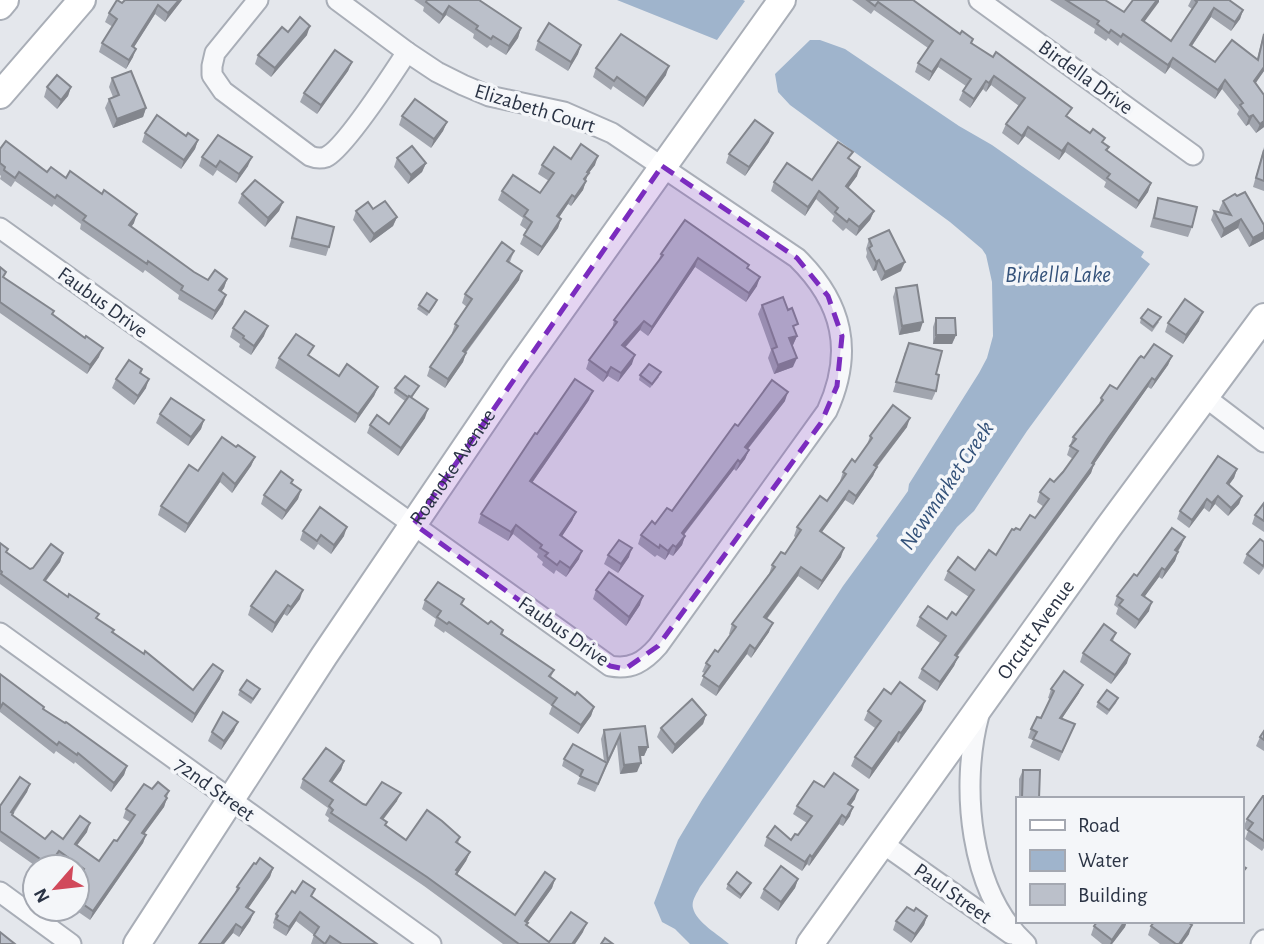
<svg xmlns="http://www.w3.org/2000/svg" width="1264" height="944" viewBox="0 0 1264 944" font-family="'Alegreya Sans',sans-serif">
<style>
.water{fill:#9fb4cc}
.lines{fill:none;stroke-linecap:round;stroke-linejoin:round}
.street-casing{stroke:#a9aeb7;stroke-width:23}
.secondary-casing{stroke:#a9aeb7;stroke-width:30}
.street{stroke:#f7f8fa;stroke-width:19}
.secondary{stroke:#fff;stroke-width:26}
.wall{fill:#a1a5ae}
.shaded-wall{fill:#83868d}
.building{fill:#bbc0ca;stroke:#83868d;stroke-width:2}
.marked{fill:#7b2cbf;fill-opacity:0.2;stroke:#7b2cbf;stroke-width:5;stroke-dasharray:14 9;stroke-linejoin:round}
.labels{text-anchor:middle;stroke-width:7;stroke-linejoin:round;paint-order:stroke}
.street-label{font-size:21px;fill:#2b3445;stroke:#f4f6f9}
.water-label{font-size:23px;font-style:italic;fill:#34527a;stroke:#f4f6f9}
</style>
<rect width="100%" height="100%" fill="#e4e7ec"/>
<g class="water">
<polygon points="617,0 743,0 745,1 717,40"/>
<path d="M810,40H820L845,49L959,126L992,145L1144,252L1141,257L1150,264L1027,431L974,511L957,527L930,564L700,887C697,893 691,901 693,908C696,922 719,935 729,944H690L675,929L662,922L654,903L678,840L702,800L843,586L878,538L876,536L908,491L909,484L979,373L987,358L993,336L992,282L986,255L982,249L950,222L790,105L778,92L775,74Z"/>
</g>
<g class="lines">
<defs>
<g id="street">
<path d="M258,0L215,53L212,66V75L223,91L310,156C315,158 320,159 326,157C344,149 394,72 407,52L337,0"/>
<polyline points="979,0 1193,155"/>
<path d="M0,228L610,666C631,670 644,662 658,646L827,411C854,352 843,303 797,258L612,133L564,112L489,96L463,85L437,72L407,52"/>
<polyline points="1205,397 1264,442"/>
<polyline points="0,633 431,944"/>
<path d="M979,715C960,785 969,892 1026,944"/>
<polyline points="882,843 1011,934"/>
<polyline points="0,892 71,944"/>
<polyline points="1261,944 1264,940"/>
</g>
<g id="secondary">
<polyline points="0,6 5,0"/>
<polyline points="0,95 82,0"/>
<path id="s1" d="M137,944L324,656L518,370L782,0"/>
<path id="s2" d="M810,944L1108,528L1264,317"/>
</g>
</defs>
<use href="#street" class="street-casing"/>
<use href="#secondary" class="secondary-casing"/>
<use href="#street" class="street"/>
<use href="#secondary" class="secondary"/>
</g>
<g class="wall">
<polygon points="125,0 182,0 165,22 155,14 134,47 133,57 126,69 99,52 102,43 113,27 105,22 109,13"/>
<polygon points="414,0 473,0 521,28 518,38 506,55 490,45 487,48 473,38 474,34 446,15 439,24 423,11 424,7"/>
<polygon points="852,0 913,0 1109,147 1107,151 1151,183 1148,192 1136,209 1104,187 1106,182 1065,152 1059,160 1025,136 1018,145 1002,133 1006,124 1019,106 991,85 986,92 983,89 970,108 959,100 963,91 966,86 938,67 929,81 915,72 918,63 928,48 874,10 871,14"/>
<polygon points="1050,0 1105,0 1124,12 1133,0 1159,0 1144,21 1171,41 1192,9 1188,6 1191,0 1229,0 1243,10 1240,19 1231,31 1211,17 1192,46 1215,62 1257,59 1264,32 1264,71 1255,83 1264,95 1264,127 1256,133 1249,124 1246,126 1237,114 1239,110 1222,89 1215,99 1170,67 1165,74 1120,42 1118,46 1108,38 1106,41 1094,33 1095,29"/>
<polygon points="288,32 307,35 271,77 255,64 258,55"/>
<polygon points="538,41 581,45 578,54 568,71 535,50"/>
<polygon points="352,62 348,71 317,114 300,102 304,93"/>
<polygon points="596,68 666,75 643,107 613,86 611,90 593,77"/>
<polygon points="112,78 146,108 143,117 113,128 105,108 109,99 113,97 109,87"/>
<polygon points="47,87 71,87 68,96 57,109 44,97"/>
<polygon points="402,116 447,122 443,131 431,148 399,125"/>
<polygon points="145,133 186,136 198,140 195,149 181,169 142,142"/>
<polygon points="769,142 745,176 726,163 729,154"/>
<polygon points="1264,147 1264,191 1253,187"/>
<polygon points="0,149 47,172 134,223 131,227 194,272 208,280 227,279 224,288 221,292 223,304 212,320 178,299 179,295 145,270 143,273 80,229 81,224 54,204 52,207 15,181 11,187 0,179 1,176 0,175"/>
<polygon points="202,157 248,166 236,183 217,170 213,176 199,166"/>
<polygon points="397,158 426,163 422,172 408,184 394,167"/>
<polygon points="571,159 595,165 588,174 583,190 571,206 568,204 559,217 561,219 558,228 538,256 520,244 524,235 527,230 520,225 523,218 498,200 502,191 540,193 549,181 538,174 542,165"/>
<polygon points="850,159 857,176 848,188 874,211 870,220 856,236 846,228 843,231 832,221 834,216 816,199 805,216 771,191 774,182 812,180"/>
<polygon points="242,194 283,202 279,211 265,227 238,203"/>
<polygon points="1158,198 1192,227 1188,237 1150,227"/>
<polygon points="1223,201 1264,239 1249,247 1238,228 1221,238 1211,220 1214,211 1221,213 1219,210"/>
<polygon points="373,209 397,217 393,226 370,243 353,220 356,211"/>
<polygon points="297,217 329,247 326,256 289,247"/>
<polygon points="685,220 748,268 757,286 746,302 695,267 648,336 640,330 625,348 632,364 618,382 608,376 603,382 586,369 589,360 612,330 614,320 658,262 661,254"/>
<polygon points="869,239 901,271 881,281 876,270 873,271 866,257 867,253 866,249"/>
<polygon points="514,251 510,262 519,280 466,353 463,362 445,388 427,376 430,367 453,333 452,333 455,324 467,307 462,303 465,294"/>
<polygon points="0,267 4,278 54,311 53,315 99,357 87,374 0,313"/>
<polygon points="896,288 920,331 899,335 893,297"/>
<polygon points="437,300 435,305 427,316 417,309 419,305"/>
<polygon points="762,305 795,331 797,336 793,345 792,345 793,367 774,374 768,358 771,350 758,314"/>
<polygon points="936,318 956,335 952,344 933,344 933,327"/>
<polygon points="1141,318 1159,322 1152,332 1140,323"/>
<polygon points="1199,321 1183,344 1165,332 1168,323"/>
<polygon points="233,328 264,336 251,355 239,347 240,344 230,337"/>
<polygon points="905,352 936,374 936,391 932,400 893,392"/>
<polygon points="310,356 339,376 378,387 374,396 355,423 275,368 279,358"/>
<polygon points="1172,356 1168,365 1151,389 1148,387 1106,446 1094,464 1091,473 957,657 958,657 954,666 937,691 918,678 922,669 940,643 916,626 920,617 947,619 956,615 969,597 944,580 948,571 975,570 996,555 1014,530 1020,530 1035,518 1044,507 1037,502 1040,492 1054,482 1073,459 1067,455 1073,437 1099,404 1101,398 1117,389 1144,358"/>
<polygon points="140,373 146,388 134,405 112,388 116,379"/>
<polygon points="640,375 659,377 650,388 639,380"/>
<polygon points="419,386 412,398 425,418 398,456 367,433 370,425 389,424 405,401 394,393 395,388"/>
<polygon points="589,400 532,483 576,512 572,521 562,536 579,559 566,577 556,570 554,574 542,565 543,562 537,557 538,554 513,534 508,541 478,523 481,514 537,434"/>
<polygon points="785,401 748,449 749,450 745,459 736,471 734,469 684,535 685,536 682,545 673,556 669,554 665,560 657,555 655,557 638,544 641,535 672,511 738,426"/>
<polygon points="160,414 204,420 201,429 188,446 156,423"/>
<polygon points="907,427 877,467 873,476 853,505 845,500 822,532 841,557 818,590 798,576 767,619 769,632 751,658 747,654 716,696 700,685 705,673 702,672 706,663 718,652 731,635 729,634 732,624 769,574 772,565 785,554 796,538 794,536 797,527 827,501 840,482 840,481 843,472 855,462 867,445 870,436"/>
<polygon points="236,447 255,457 251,466 232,493 220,482 185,533 158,515 161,506 198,471"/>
<polygon points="1237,469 1234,478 1229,485 1242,496 1239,504 1228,516 1215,504 1209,512 1204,508 1189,528 1177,519 1180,511"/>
<polygon points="292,484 301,490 298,499 282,520 261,504 264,495"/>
<polygon points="1264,503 1264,532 1252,524 1255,515"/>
<polygon points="303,531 344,536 331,554 318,544 314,550 300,540"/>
<polygon points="1185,537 1181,546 1178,552 1175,561 1162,579 1159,577 1145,596 1149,611 1135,629 1116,614 1118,608 1114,605 1117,596 1137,576"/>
<polygon points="1264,542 1264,568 1259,575 1243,563 1247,554"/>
<polygon points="0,543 7,552 30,569 33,568 63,553 60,562 46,581 97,619 113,632 193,690 223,671 220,679 192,723 0,584"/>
<polygon points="608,555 629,557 618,573 604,564"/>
<polygon points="596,590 640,605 626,626 593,599"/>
<polygon points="300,599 287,616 284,614 272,633 248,615 251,606"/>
<polygon points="425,600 462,605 554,670 551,677 594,707 591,716 578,734 549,714 552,706 445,631 444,633 434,626 436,619 422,609"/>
<polygon points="1116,633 1113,641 1127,663 1111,684 1080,662 1083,653"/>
<polygon points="0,674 43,709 127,766 124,775 111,792 75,762 74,764 56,751 54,754 0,712"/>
<polygon points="260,689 258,694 251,704 238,695 240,690"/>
<polygon points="1051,689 1079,693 1062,718 1075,724 1059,761 1030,747 1033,740 1028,738 1031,729 1041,718 1050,699 1048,698"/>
<polygon points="891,694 922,710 898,743 896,741 869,779 851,766 855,757 875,728 864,720 868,711"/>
<polygon points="1118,698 1116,703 1107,715 1096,707 1098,702"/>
<polygon points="706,715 703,724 672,754 657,737 661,728"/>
<polygon points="604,730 648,747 644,756 640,756 637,772 620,774 617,744 595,792 577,784 580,777 562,766 564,759 604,761 601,739"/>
<polygon points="234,731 221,750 208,741 212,732"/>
<polygon points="1264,731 1264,751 1256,746 1260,737"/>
<polygon points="344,761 341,770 332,782 363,804 366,805 397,801 383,820 387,822 386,825 406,840 460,837 458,843 470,852 466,861 457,874 515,915 555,879 552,888 527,923 527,926 549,942 583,932 575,944 503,944 424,886 328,821 329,818 325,815 328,808 300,788 303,779"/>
<polygon points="1023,770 1039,799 1019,799 1019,779"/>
<polygon points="30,784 27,792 12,816 45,839 63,839 87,832 77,845 99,861 117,841 130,822 123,818 126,809 152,789 169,791 164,807 144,834 146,835 143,843 90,920 74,909 77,909 77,879 79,876 77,875 77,867 66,867 56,859 51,867 37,867 0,841 0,806"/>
<polygon points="824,787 855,799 850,805 850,816 843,826 839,824 809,866 807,864 802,871 764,846 767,837 791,840 798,835 807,823 793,814 797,806"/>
<polygon points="1264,796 1264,848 1262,851 1245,839 1248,831 1243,828 1247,819"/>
<polygon points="256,864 273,868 270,877 248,908 254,912 250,921 239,937 233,933 224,944 199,944 234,896 237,887"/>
<polygon points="798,879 795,888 778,911 760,898 764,889"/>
<polygon points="728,884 749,887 740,899 726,889"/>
<polygon points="295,893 312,897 377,944 311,944 314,935 296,921 286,936 273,928 274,924 273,923 276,914"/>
<polygon points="914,911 927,916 924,925 911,943 893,930 896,921"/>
<polygon points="1098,921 1127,921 1125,927 1112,944 1102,944 1091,935 1094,926"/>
<polygon points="1151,926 1189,934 1182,944 1160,944 1148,935"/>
</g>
<g class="shaded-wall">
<polygon points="179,0 182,0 165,22 168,13"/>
<polygon points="1157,0 1159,0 1159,2 1139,29 1142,20"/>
<polygon points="158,5 155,14 129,55 132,46"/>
<polygon points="449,6 446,15 439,24 443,15"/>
<polygon points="1214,8 1211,17 1187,53 1190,45"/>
<polygon points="1243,10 1240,19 1231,31 1235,22"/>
<polygon points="310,26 307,35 271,77 275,68"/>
<polygon points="521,28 518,38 506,55 509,46"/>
<polygon points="581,45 578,54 568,71 571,62"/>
<polygon points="136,49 133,57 126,69 129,60"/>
<polygon points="1173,58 1170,67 1165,74 1168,65"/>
<polygon points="941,59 938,67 929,81 932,72"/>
<polygon points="352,62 348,71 317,114 321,105"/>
<polygon points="669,66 666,75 643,107 646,98"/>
<polygon points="1264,67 1264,71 1251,90 1254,81"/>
<polygon points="994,76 991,85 986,92 989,83"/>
<polygon points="1225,80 1222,89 1215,99 1218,90"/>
<polygon points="986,81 983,89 970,108 974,99"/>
<polygon points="71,87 68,96 57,109 61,100"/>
<polygon points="146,108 143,117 113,128 117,119"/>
<polygon points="1253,115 1249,124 1246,126 1249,117"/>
<polygon points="1264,121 1264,127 1256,133 1260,124"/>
<polygon points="447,122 443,131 431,148 434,139"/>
<polygon points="1028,127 1025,136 1018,145 1022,136"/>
<polygon points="773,133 769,142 745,176 749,167"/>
<polygon points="198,140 195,149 181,169 184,160"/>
<polygon points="1068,143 1065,152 1059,160 1062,151"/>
<polygon points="598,156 595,165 588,174 585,182 581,188 587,172"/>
<polygon points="252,157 248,166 236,183 239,174"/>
<polygon points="426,163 422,172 408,184 411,175"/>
<polygon points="860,167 857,176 843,195 846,186"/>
<polygon points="586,181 583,190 571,206 575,197"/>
<polygon points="1151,183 1148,192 1136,209 1139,201"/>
<polygon points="819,191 816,199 805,216 808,207"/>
<polygon points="572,195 568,204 554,225 557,216"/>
<polygon points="283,202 279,211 265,227 268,218"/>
<polygon points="874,211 870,220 856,236 859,227"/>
<polygon points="137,214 134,223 126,234 129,225"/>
<polygon points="397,217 393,226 370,243 374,234"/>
<polygon points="561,219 558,228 538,256 542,247"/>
<polygon points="1241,219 1238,228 1221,238 1224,229"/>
<polygon points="1264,232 1264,239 1249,247 1253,238"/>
<polygon points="698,258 695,267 648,336 652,327"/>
<polygon points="879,260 876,270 873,271 876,262"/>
<polygon points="905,262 901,271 881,281 885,272"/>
<polygon points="522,271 519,280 460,360 463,351"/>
<polygon points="760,277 757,286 746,302 749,293"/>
<polygon points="227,279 224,288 216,299 219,290"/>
<polygon points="226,295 223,304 212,320 215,311"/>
<polygon points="1203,312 1199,321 1183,344 1186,335"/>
<polygon points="644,321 640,330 619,354 622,345"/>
<polygon points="923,322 920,331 899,335 902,326"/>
<polygon points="268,326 264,336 251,355 254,346"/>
<polygon points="936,335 956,335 952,344 933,344"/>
<polygon points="797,336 793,345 786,347 789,338"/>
<polygon points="103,348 99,357 87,374 90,365"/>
<polygon points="466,353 463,362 445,388 448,379"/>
<polygon points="635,355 632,364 618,382 621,373"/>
<polygon points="1172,356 1168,365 1151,389 1155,380"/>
<polygon points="797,358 793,367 774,374 778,365"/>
<polygon points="611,367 608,376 603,382 607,373"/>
<polygon points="1152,378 1148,387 1092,467 1094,464 1091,473 951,664 955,655"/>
<polygon points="149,379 146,388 134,405 138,396"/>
<polygon points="378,387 374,396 355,423 358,414"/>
<polygon points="593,391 589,400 527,490 530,481"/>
<polygon points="788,392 785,401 742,456 745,447"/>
<polygon points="428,409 425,418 398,456 401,448"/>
<polygon points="910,418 907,427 871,474 874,465"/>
<polygon points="204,420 201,429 188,446 191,437"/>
<polygon points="749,450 745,459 736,471 740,462"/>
<polygon points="255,457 251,466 232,493 235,484"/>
<polygon points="738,460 734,469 678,542 682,533"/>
<polygon points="877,467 873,476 853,505 856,496"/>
<polygon points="1237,469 1234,478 1224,491 1227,483"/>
<polygon points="223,473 220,482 185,533 188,524"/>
<polygon points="301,490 298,499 282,520 286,511"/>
<polygon points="849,491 845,500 816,540 820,531"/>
<polygon points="1218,496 1215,504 1209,512 1212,503"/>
<polygon points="1242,496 1239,504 1228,516 1231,508"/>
<polygon points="1207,499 1204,508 1189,528 1192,520"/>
<polygon points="576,512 572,521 557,544 560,535"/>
<polygon points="516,525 513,534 508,541 511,532"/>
<polygon points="347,527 344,536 331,554 334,545"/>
<polygon points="685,536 682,545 673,556 676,547"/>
<polygon points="1185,537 1181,546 1172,559 1175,550"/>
<polygon points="673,545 669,554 665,560 668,551"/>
<polygon points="632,548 629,557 618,573 621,564"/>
<polygon points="844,548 841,557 818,590 822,581"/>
<polygon points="582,551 579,559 566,577 570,568"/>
<polygon points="1178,552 1175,561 1162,579 1165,570"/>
<polygon points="63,553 60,562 40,588 44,580"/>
<polygon points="801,567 798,576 761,626 764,617"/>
<polygon points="1162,568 1159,577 1139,604 1142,595"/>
<polygon points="303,590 300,599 287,616 291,607"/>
<polygon points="643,596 640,605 626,626 629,617"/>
<polygon points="1152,602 1149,611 1135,629 1139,620"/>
<polygon points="288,605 284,614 272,633 275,623"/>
<polygon points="773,623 769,632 751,658 755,649"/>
<polygon points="750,645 747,654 716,696 719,687"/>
<polygon points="1130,654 1127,663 1111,684 1115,675"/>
<polygon points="958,657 954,666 937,691 940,682"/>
<polygon points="223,671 220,679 192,723 195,714"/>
<polygon points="1083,685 1079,693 1057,726 1060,718"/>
<polygon points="925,701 922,710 898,743 901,733"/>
<polygon points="594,707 591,716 578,734 581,725"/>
<polygon points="706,715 703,724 672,754 675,745"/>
<polygon points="238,722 234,731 221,750 224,741"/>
<polygon points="899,732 896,741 869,779 872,769"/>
<polygon points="639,747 648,747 644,756 635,756"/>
<polygon points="344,761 341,770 327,790 330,781"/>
<polygon points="641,763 637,772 620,774 624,765"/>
<polygon points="127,766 124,775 111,792 114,783"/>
<polygon points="30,784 27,792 8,820 11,812"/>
<polygon points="858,790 855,799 845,813 848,804"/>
<polygon points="401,793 397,801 377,827 381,818"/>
<polygon points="167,798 164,807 139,841 142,833"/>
<polygon points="853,807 850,816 843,826 846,818"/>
<polygon points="842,815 839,824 809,866 812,857"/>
<polygon points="90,823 87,832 72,852 75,844"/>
<polygon points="146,835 143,843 90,920 93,911"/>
<polygon points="59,851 56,859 51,867 49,867"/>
<polygon points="470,852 466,861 458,873 455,880 456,870"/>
<polygon points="810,855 807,864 802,871 805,862"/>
<polygon points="273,868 270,877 243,916 246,907"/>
<polygon points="555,879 552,888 522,930 525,921"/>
<polygon points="798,879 795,888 778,911 781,902"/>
<polygon points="751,883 749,887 740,899 741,895"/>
<polygon points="254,912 250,921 239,937 242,928"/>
<polygon points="300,912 296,921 286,936 289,927"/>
<polygon points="927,916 924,925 911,943 915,934"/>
<polygon points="1125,921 1127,921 1125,927 1112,944 1110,944 1112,940"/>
<polygon points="587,923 583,932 575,944 572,944"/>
<polygon points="236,924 233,933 224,944 221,944"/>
<polygon points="1192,925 1189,934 1182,944 1179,944"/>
</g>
<g class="building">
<polygon points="117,0 122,3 125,0 179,0 168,13 158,5 132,46 136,49 129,60 102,43 117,19 109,13"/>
<polygon points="427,0 479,0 521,28 509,46 493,36 491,39 476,29 478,26 449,6 443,15 426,2"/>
<polygon points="867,0 913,0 960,34 962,31 973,39 971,43 993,57 996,52 1072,108 1066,116 1090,133 1093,129 1105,138 1102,142 1109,147 1106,150 1151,183 1139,201 1107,178 1110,174 1068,143 1062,151 1028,127 1022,136 1006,124 1025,98 994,76 989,83 986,81 974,99 963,91 971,79 941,59 932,72 918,63 933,41 878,2 875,6"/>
<polygon points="1066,0 1105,0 1124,12 1133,0 1157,0 1142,20 1171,41 1197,2 1195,0 1229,0 1243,10 1235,22 1214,8 1190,45 1215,62 1232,40 1258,60 1264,34 1264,67 1254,81 1264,95 1264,121 1260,124 1253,115 1249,117 1240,105 1243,103 1225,80 1218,90 1173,58 1168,65 1123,34 1121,37 1111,30 1109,33 1097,24 1099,21"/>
<polygon points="300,17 310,26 275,68 258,55 282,27 288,32"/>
<polygon points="549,23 581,45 571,62 538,41"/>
<polygon points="621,34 669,66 646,98 617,77 614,81 596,68"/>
<polygon points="335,50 352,62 321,105 304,93"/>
<polygon points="131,71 146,108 117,119 109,99 119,95 112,78"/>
<polygon points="57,75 71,87 61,100 47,87"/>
<polygon points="415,99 447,122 434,139 402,116"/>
<polygon points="157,115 186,136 188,133 198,140 184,160 145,133"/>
<polygon points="755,120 773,133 749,167 729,154"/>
<polygon points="218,135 252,157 239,174 220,161 216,167 202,157"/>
<polygon points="6,141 47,172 51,167 66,178 70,171 102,194 104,190 137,214 129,225 194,272 208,280 215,270 227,279 219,290 226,295 215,311 181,290 183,286 148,261 147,264 83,220 86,216 57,195 55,198 19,172 15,178 4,170 5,167 0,163 0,149"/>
<polygon points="838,142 853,152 848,158 860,167 846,186 874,211 859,227 849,219 847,222 835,212 838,208 819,191 808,207 774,182 787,163 812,180"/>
<polygon points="581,144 598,156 587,172 589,173 584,179 586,181 575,197 572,195 557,216 561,219 542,247 524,235 532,222 524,216 528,210 502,191 513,175 540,193 554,173 542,165 554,147 571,159"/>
<polygon points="412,146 426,163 411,175 397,158"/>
<polygon points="1264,150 1264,181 1256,178"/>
<polygon points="255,180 283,202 268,218 242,194"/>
<polygon points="1245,192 1264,225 1264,232 1253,238 1241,219 1224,229 1214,211 1231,215 1223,201 1235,194 1237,196"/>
<polygon points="1158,198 1197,207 1192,227 1154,218"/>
<polygon points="385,201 397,217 374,234 356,211 368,202 373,209"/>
<polygon points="297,217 334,227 329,247 292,238"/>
<polygon points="685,220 749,265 747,268 760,277 749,293 698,258 652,327 644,321 622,345 635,355 621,373 611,367 607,373 589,360 617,322 614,320 663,255 661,254"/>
<polygon points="889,230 905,262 885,272 879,260 876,262 869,248 872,246 869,239"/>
<polygon points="502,242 514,251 507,261 522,271 463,351 466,353 448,379 430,367 458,326 455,324 472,299 465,294"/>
<polygon points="0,267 6,272 3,277 54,311 52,314 85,338 86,336 103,348 90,365 0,302"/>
<polygon points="917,285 923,322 902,326 896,288"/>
<polygon points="427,293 437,300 429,312 419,305"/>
<polygon points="783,297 788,310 792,308 798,324 793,326 797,336 789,338 797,358 778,365 772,349 777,347 762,305"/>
<polygon points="1185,299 1203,312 1186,335 1168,323"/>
<polygon points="1148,309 1161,317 1153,327 1141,318"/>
<polygon points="245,311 268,326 254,346 243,338 244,336 233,328"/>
<polygon points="936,318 955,318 956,335 936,335"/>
<polygon points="296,334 314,346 308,355 339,376 347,364 378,387 358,414 279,358"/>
<polygon points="909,343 942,351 936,374 939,375 936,391 896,382"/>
<polygon points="1154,344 1172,356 1155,380 1152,378 1109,437 1092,463 1094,464 955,655 958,657 940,682 922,669 946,636 920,617 928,606 947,619 952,612 956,615 974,590 948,571 958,557 975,570 989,550 996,555 1012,529 1014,530 1016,528 1020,530 1030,515 1035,518 1049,499 1040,492 1050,479 1054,482 1063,472 1078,451 1070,446 1076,439 1073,437 1103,400 1101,398 1110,385 1117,389 1139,358 1141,356 1144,358"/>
<polygon points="129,360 142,369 140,373 149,379 138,396 116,379"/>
<polygon points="649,364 661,372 652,384 640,375"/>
<polygon points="405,376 419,386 411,397 409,396 408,397 395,388"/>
<polygon points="575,379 593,391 530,481 576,512 560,535 582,551 570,568 560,561 557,565 545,556 548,553 540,548 542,545 516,525 511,532 481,514 535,433 537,434"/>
<polygon points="772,380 788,392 745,447 749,450 740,462 738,460 682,533 685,536 676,547 673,545 668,551 660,545 659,548 641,535 652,521 655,524 667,508 672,511 735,424 738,426"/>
<polygon points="409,396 428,409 401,448 370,425 377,415 389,424"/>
<polygon points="171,398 204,420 191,437 160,414"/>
<polygon points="893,405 910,418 874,465 877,467 856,496 849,491 820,531 844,548 822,581 801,567 764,617 773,623 755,649 750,645 719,687 703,676 710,666 706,663 715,650 718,652 736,627 732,624 775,567 772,565 781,552 785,554 801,530 797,527 820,496 827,501 846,474 843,472 852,459 855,462 872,438 870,436"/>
<polygon points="222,437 236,447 238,445 255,457 235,484 223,473 188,524 161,506 189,465 198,471"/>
<polygon points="1218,456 1237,469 1227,483 1242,496 1231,508 1218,496 1212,503 1207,499 1192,520 1180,511"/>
<polygon points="281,471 293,480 291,483 301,490 286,511 264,495"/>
<polygon points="1264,503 1264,521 1255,515"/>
<polygon points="320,507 347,527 334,545 321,535 317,541 303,531"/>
<polygon points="1172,528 1185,537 1175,550 1178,552 1165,570 1162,568 1142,595 1152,602 1139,620 1119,605 1123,600 1117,596 1134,574 1137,576"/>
<polygon points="1260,539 1264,542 1264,564 1263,566 1247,554"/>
<polygon points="619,540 632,548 621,564 608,555"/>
<polygon points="0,543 8,549 6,552 30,569 33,568 51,544 63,553 44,580 68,597 69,594 99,614 96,618 114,630 112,632 144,654 145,651 193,690 213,664 223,671 195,714 1,574 2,572 0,570"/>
<polygon points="276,571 303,590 291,607 288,605 275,623 251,606"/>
<polygon points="609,572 643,596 629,617 596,590"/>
<polygon points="438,582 464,599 461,604 488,624 491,621 503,630 501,634 554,670 549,676 575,695 577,692 594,707 581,725 552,705 557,698 449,622 447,624 437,617 441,611 425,600"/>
<polygon points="1104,624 1116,633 1111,640 1130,654 1115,675 1083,653"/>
<polygon points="1064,671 1083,685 1060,718 1075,724 1062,752 1033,739 1037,732 1031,729 1037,717 1041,718 1054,691 1051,689"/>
<polygon points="0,674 44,707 43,709 65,723 66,722 127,766 114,783 78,753 77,755 59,742 57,745 3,703 0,708"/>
<polygon points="247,680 260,689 253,699 240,690"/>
<polygon points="900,682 925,701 901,733 899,732 872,769 855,757 881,721 868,711 884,689 891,694"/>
<polygon points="1107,690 1118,698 1109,710 1098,702"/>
<polygon points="692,699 706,715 675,745 661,728"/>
<polygon points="223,712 238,722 224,741 212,732"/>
<polygon points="645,726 648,747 639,747 641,763 624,765 620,735 608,761 604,730"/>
<polygon points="1264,731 1264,740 1260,737"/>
<polygon points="573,744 607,763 598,784 580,776 583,770 564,759"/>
<polygon points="326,748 344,761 330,781 363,804 366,805 382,782 401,793 381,818 387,822 385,825 406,840 427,810 442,821 460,837 456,842 470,852 456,870 458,871 456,874 515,915 545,872 555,879 525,921 528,923 526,925 549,942 571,912 587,923 572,944 519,944 427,877 331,813 333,810 329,806 333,800 303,779"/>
<polygon points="1023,770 1040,770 1039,799 1022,798"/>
<polygon points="834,773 858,790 848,804 853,807 846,818 842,815 812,857 810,855 805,862 767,837 775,826 791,840 795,834 798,835 812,816 797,806 814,781 824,787"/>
<polygon points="20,777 30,784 11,812 13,813 12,815 45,839 52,831 63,839 80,816 90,823 75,844 99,861 114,840 117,841 135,815 126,809 144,784 152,789 158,782 169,791 165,796 167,798 142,833 146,835 93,911 77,900 77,895 79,892 77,890 77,879 84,869 59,851 49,865 0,831 0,806"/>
<polygon points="1263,796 1264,796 1264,841 1248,830 1253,823 1247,819"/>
<polygon points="260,858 273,868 246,907 254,912 242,928 236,924 221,944 199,944 239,888 237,887 254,863 256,864"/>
<polygon points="1241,865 1246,868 1241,874"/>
<polygon points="781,866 798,879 781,902 764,889"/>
<polygon points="737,872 751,883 741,895 728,884"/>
<polygon points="303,881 315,889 311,896 377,944 342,944 330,936 325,944 314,935 319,927 300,912 289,927 276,919 278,916 276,914 292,891 295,893"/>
<polygon points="907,907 914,911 916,908 927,916 915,934 896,921"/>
<polygon points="1098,921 1125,921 1112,940 1094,926"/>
<polygon points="1155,921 1186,921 1192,925 1179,944 1176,944 1151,926"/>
<polygon points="0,932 15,944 0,944"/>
<polygon points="605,938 613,944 601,944"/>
</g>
<path class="marked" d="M662,166L797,258L828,296L842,336L837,386L821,423L658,646L625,669L610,666L414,524Z"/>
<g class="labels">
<g class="street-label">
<text transform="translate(1086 77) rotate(36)" y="7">Birdella Drive</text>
<text transform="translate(535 108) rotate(17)" y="7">Elizabeth Court</text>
<text transform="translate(103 302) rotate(36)" y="7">Faubus Drive</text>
<text dy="7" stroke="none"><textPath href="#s1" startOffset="572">Roanoke Avenue</textPath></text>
<text dy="7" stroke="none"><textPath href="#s2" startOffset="387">Orcutt Avenue</textPath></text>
<text transform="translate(564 631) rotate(35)" y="7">Faubus Drive</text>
<text transform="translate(215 789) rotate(36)" y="7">72nd Street</text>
<text transform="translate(953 893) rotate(35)" y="7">Paul Street</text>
</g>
<g class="water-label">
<text x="1058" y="282">Birdella Lake</text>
<text transform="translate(946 485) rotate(-56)" y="8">Newmarket Creek</text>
</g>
</g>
<rect x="1016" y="797" width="228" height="126" fill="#f4f6f9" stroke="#a4a8b1" stroke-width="2"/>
<rect x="1030" y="820" width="35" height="10" fill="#ffffff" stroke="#a4a8b1" stroke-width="2"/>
<text x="1078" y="832" font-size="21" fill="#2b3445">Road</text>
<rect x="1030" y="850" width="35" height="21" fill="#9fb4cc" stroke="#a4a8b1" stroke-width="2"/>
<text x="1078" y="867" font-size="21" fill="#2b3445">Water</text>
<rect x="1030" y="884" width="35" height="21" fill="#bbc0ca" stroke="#a4a8b1" stroke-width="2"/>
<text x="1078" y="902" font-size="21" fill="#2b3445">Building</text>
<g transform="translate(56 888) rotate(242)"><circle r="33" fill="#f4f6f9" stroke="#a4a8b1" stroke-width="2"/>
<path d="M0-5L12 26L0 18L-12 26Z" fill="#d1495b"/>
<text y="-10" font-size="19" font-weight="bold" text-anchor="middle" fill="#2b3445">N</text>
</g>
</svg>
